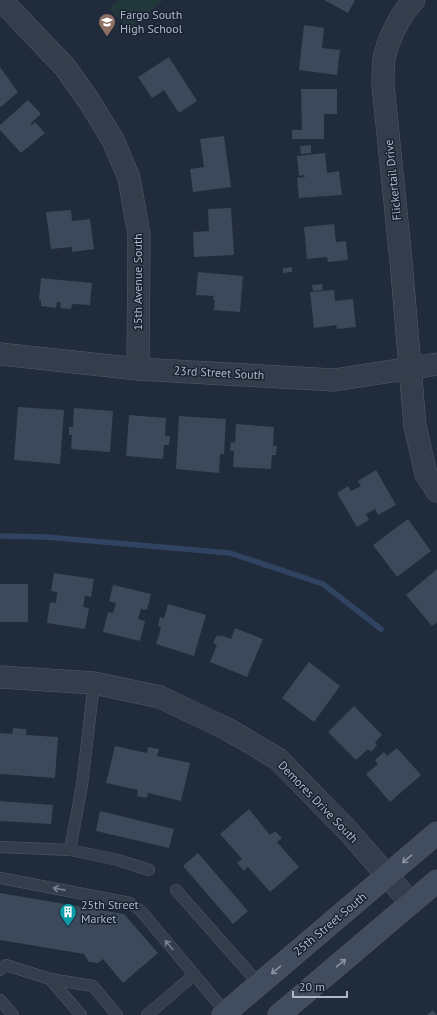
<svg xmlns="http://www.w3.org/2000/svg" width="437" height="1015" viewBox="0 0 437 1015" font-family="'PT Sans',sans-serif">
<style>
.green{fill:#22393c}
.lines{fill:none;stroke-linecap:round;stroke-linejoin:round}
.stream{stroke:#304462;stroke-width:5.5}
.building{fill:#3b495b}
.lane-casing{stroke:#515b69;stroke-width:12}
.street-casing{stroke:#515b69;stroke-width:23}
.secondary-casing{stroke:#515b69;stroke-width:23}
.lane{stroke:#343d4b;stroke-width:11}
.street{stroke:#343d4b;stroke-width:22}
.secondary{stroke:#414c5f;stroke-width:22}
.oneway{stroke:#8892a3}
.oneway2{stroke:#778190}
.labels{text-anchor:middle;stroke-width:3;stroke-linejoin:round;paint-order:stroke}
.poi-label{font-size:12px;fill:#aeb8c8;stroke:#192230;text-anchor:start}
.street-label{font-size:12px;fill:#aeb8c8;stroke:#192230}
</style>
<rect width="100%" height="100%" fill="#202b3b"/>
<polygon class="green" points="119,0 163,0 129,30 109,8"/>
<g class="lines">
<polyline class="stream" points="0,536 46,537 230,553 323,584 381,629"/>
</g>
<g class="building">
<polygon points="324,0 355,0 348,13"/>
<polygon points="304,25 324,28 322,48 340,50 337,75 299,70"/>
<polygon points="169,57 197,101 179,113 164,90 152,98 138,77"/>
<polygon points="0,67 18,92 1,107 0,106"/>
<polygon points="301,89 337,89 337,114 324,114 324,139 292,139 292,130 302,130"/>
<polygon points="28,100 41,114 30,124 32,125 35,122 45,133 21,153 0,130 0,125"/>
<polygon points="224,136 231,187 193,192 190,169 204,167 200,139"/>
<polygon points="311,145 311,153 301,154 300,146"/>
<polygon points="325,153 327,173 339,171 342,195 299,198 297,178 305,177 304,175 299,176 297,156"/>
<polygon points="231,208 234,255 194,257 193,232 209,231 208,209"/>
<polygon points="71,210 72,221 90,219 94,249 72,252 72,247 51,249 46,212"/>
<polygon points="334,224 336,242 346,241 348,260 328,262 327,257 307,259 304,227"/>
<polygon points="292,267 292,272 283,273 283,268"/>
<polygon points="198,272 243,276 240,312 214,310 215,300 213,300 214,296 196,295"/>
<polygon points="41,278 92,283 90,305 72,304 71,309 60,308 61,303 57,302 56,308 41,306 41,301 39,300"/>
<polygon points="322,284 323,290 313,291 312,285"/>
<polygon points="334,290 335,301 353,299 356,327 337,329 336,325 314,328 310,292"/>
<polygon points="18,407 64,410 60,464 14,460"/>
<polygon points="74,408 113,411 110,452 71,449 72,435 69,435 69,427 73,427"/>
<polygon points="129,415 166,418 165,436 170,436 169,445 164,445 163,459 126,456"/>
<polygon points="179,416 226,419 224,454 220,454 219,473 176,469"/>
<polygon points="236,424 274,427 273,446 277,446 276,455 272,455 271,469 233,467 234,451 230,451 231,442 235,443"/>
<polygon points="376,470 396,505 378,515 375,509 366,514 369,520 357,527 337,493 348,486 351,491 361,486 358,481"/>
<polygon points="408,519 431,551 397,577 373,545"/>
<polygon points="437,569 437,622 432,626 406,595"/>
<polygon points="54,573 94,579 91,597 85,596 83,607 89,608 85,629 47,623 50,602 56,603 57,592 51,591"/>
<rect x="0" y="584" width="28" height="38"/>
<polygon points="113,585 151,594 147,610 141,609 138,619 145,621 140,641 103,632 108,612 113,613 116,603 109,601"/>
<polygon points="168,604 206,615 194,656 156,644 161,628 158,626 160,617 164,618"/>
<polygon points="235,628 263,639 247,677 210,662 217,645 213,643 217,635 220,637 221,635 231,639"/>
<polygon points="309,662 340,686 314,722 282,698"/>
<polygon points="354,706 382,735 375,742 377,745 371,752 368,749 356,760 328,732"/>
<polygon points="13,728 26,729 26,735 58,737 55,778 0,774 0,733 12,734"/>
<polygon points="115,746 147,753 148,747 159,749 157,756 190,763 181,801 148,793 147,798 137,796 138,790 106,783"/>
<polygon points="397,748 421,775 390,802 366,774 378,764 375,760 384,752 387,756"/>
<polygon points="0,801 53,805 51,824 0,821"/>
<polygon points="249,809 270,835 275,831 282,838 277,842 299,867 270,892 248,867 244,871 237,863 242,859 220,834"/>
<polygon points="100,811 174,829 169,848 96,831"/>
<polygon points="198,853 248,911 233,924 183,866"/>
<polygon points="0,893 124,914 158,953 123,983 103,959 98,963 89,962 84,954 0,940"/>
<polygon points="433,1010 437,1015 427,1015"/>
</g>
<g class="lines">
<defs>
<g id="lane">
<polyline points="0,847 70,850 82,785 94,683"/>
<polyline points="70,850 118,860 149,870"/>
<polyline points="0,878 130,903 141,911 228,1015"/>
<polyline points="176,890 259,984"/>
<polyline points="0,970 6,965 50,979 81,1015"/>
<polyline points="50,979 93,986 117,1015"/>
<polyline points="0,1000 13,1015"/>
<polyline points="147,1015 194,975"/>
</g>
<g id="street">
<polyline points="1,0 65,67 89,101 113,140 129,178 139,235 138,369"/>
<path d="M414,0C400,15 388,39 384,59C383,67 383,76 383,85L401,261L415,426L426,474L437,491"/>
<polyline points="0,354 138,369 334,380 437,364"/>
<polyline points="0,677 94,683 160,697 229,730 278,759 349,832 411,903"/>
</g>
<g id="secondary">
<polyline points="223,1015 437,833"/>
<polyline points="279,1015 437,881"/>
</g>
</defs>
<use href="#lane" class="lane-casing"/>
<use href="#street" class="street-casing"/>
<use href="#secondary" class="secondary-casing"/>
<use href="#lane" class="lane"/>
<use href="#street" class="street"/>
<use href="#secondary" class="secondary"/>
</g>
<defs><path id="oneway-shaft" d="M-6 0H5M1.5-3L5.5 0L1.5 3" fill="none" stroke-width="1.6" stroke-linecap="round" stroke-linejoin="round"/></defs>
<g class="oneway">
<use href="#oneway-shaft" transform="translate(407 859) rotate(140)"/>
<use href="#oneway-shaft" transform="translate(341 963) rotate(-40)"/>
<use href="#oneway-shaft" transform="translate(276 970) rotate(140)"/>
</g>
<g class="oneway2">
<use href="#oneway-shaft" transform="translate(59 889) rotate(-169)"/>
<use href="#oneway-shaft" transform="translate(169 945) rotate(-130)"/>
</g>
<defs>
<symbol id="school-pin" viewBox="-11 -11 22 30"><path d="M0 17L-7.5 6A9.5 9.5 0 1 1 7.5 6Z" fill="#8d6e63" stroke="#192230"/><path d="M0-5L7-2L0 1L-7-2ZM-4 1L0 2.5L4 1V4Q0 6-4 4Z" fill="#fff"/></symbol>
<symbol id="building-pin" viewBox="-11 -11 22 30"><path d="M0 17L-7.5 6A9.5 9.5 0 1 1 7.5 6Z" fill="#0f9aa8" stroke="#192230"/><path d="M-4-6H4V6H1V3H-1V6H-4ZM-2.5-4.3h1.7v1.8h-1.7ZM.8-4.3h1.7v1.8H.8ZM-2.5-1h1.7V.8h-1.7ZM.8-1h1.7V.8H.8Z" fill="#fff"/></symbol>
</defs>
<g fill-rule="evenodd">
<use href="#school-pin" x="97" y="12" width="20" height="27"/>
<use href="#building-pin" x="58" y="902" width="20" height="27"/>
</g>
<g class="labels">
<g class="poi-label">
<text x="120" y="19">Fargo South<tspan x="120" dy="14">High School</tspan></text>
<text x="81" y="909">25th Street<tspan x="81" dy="14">Market</tspan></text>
</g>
<g class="street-label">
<text transform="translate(393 180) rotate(-96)" y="4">Flickertail Drive</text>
<text transform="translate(138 282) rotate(-90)" y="4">15th Avenue South</text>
<text transform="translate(219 373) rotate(3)" y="4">23rd Street South</text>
<text transform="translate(318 802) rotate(46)" y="4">Demores Drive South</text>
<text transform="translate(330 924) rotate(-40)" y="4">25th Street South</text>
</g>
</g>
<path d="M293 991v6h54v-6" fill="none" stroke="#aeb8c8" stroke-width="2"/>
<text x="299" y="991" font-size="12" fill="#aeb8c8" stroke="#192230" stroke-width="3" paint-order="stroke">20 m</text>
</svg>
